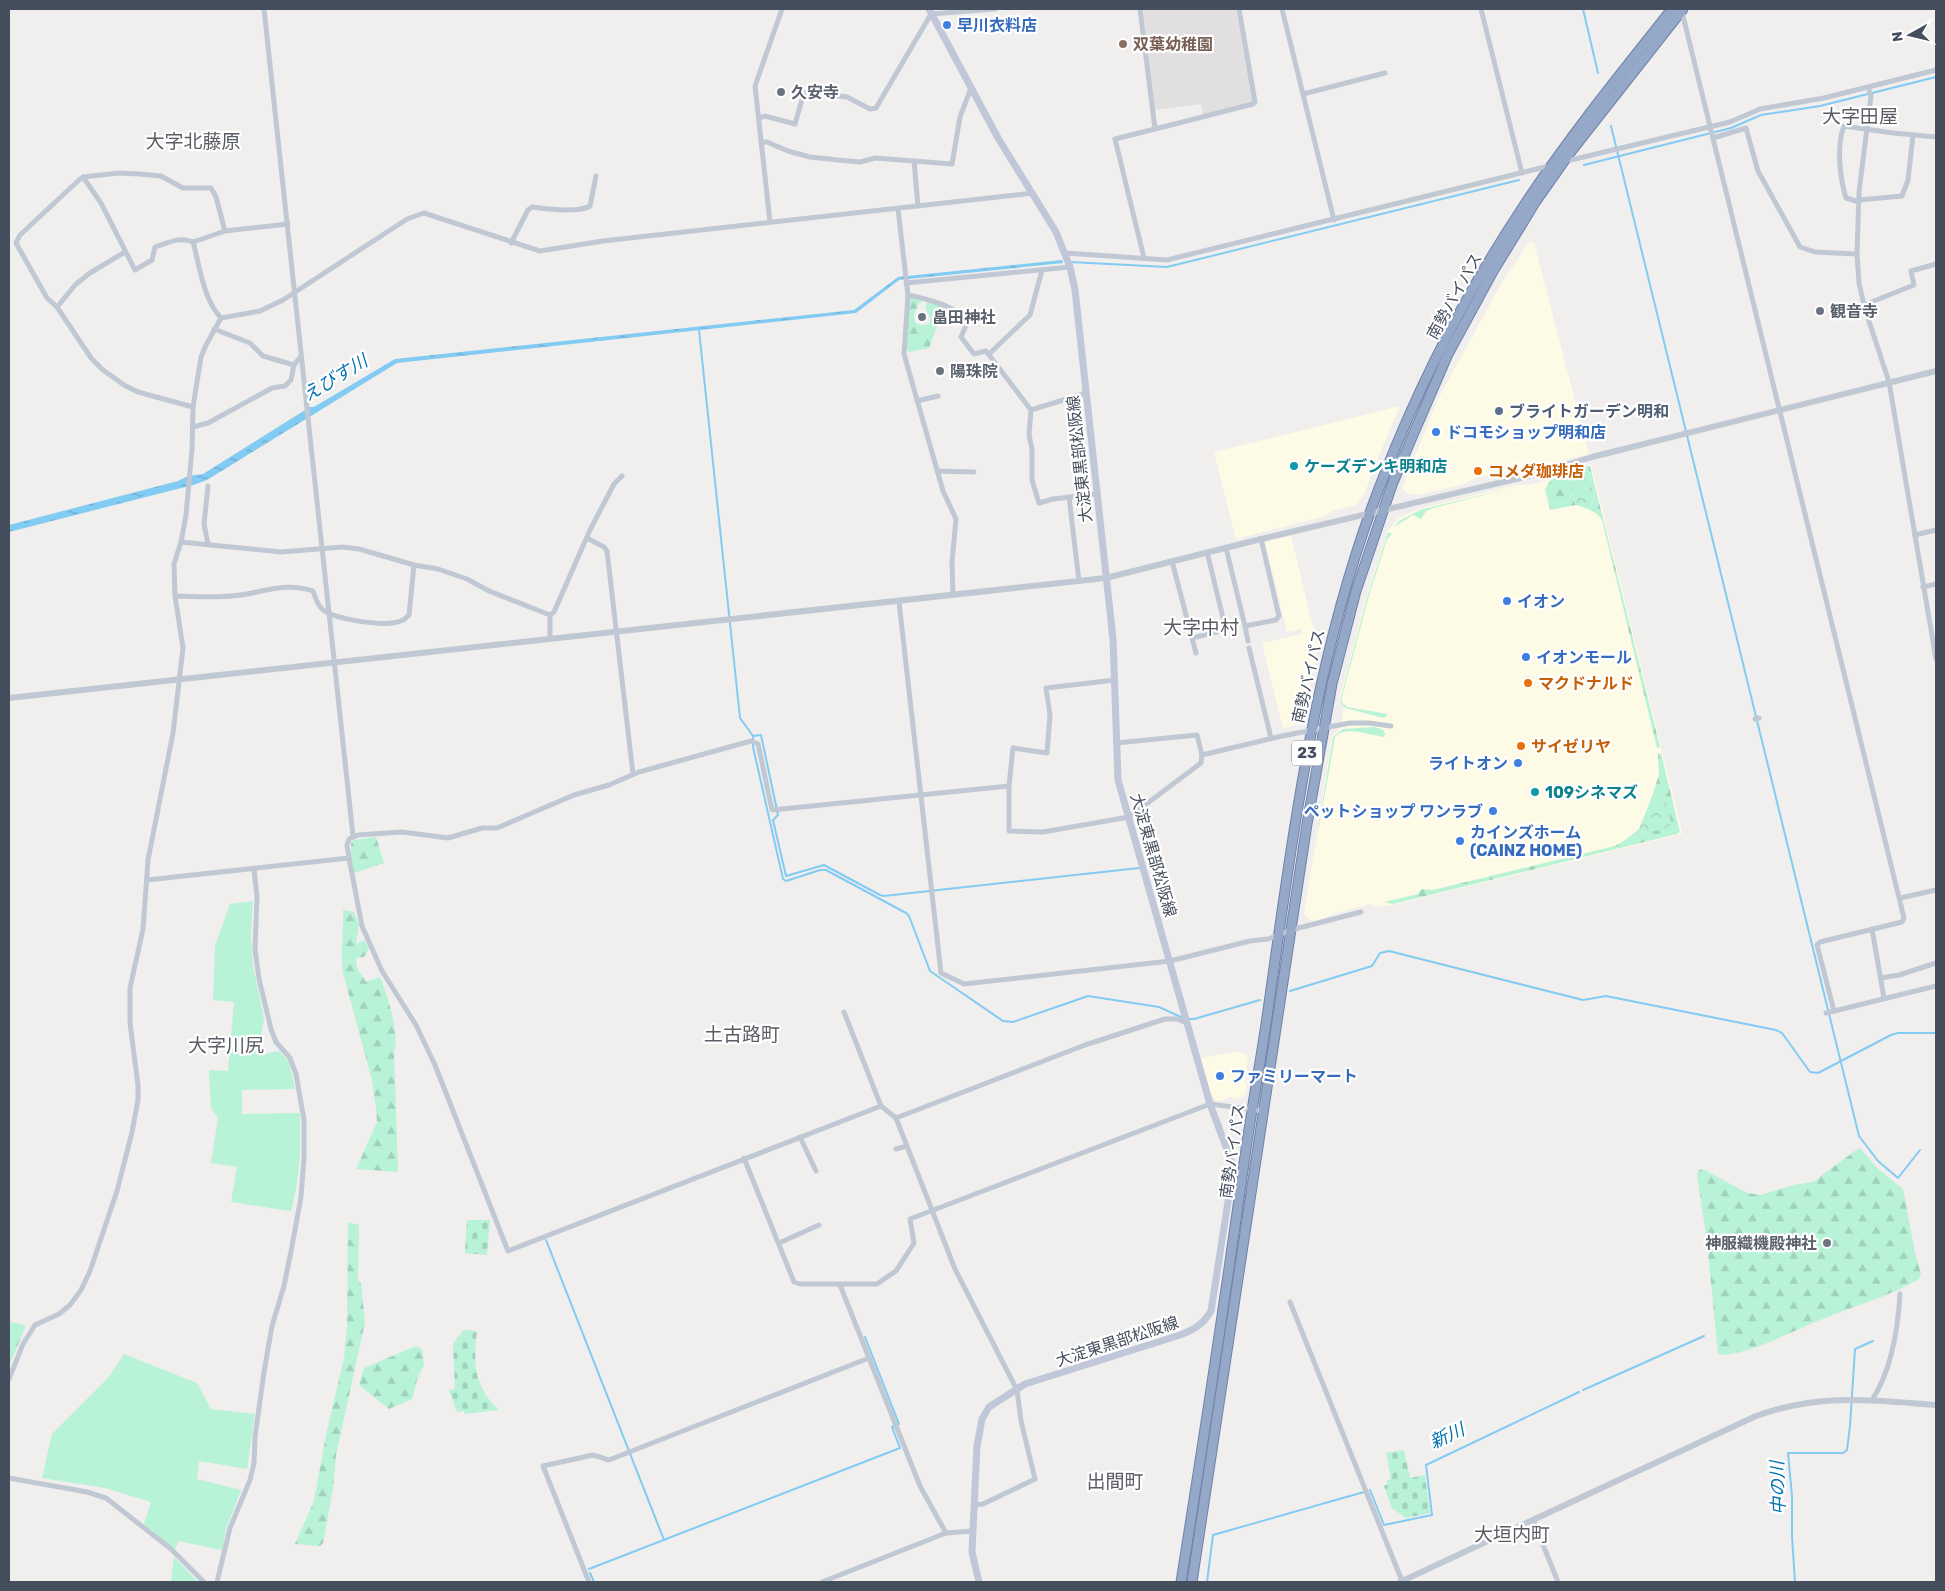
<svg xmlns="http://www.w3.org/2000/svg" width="1945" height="1591" viewBox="0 0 1945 1591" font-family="Rubik,'Noto Sans JP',sans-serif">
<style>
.commercial{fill:#fdfae5}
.education{fill:#e2dfe0}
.grass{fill:#b8f2d7}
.forest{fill:url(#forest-firs)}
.cemetery{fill:url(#cemetery-stones)}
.park{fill:url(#park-crowns)}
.water{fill:url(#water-ripples)}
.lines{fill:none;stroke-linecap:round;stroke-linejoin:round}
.stream{stroke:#82cbf2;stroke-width:2}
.trunk-casing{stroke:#6d82ac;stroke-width:11}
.minor{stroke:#c0c8d4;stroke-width:5}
.tertiary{stroke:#c0c8d4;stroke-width:6}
.secondary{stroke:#bfc7d9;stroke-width:7}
.trunk{stroke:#96a8c8;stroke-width:9}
.shop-dot{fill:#3f7fe0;stroke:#fff;stroke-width:2}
.education-dot{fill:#8d6e63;stroke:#fff;stroke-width:2}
.worship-dot{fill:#6b7280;stroke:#fff;stroke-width:2}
.service-dot{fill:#5c6f8a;stroke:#fff;stroke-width:2}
.culture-dot{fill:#0f9aa8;stroke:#fff;stroke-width:2}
.food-dot{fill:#e8710a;stroke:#fff;stroke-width:2}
.labels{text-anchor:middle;stroke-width:4.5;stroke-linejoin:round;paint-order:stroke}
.shield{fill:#fff;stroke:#7d838e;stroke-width:1}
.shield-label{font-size:15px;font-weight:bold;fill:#454e5d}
.shop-label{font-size:16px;font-weight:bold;fill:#366cbe;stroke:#fff;text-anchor:start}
.education-label{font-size:16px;font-weight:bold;fill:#785e54;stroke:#fff;text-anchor:start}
.worship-label{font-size:16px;font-weight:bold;fill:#5b616d;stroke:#fff;text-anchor:start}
.street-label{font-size:16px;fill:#454e5d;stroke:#fff}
.service-label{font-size:16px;font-weight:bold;fill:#4e5e75;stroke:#fff;text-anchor:start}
.culture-label{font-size:16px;font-weight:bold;fill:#0d838f;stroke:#fff;text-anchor:start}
.food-label{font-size:16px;font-weight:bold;fill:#c56008;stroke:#fff;text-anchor:start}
.water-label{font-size:18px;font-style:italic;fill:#0274b2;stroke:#fff}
.quarter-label{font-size:19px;fill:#5a5d63;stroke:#fff}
</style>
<defs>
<pattern id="forest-firs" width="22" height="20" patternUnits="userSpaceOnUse" patternTransform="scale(1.25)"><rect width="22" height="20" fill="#b8f2d7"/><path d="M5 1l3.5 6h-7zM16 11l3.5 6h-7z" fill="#a0d1bb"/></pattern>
<pattern id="cemetery-stones" width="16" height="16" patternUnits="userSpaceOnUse" patternTransform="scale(1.25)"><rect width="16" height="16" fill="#b8f2d7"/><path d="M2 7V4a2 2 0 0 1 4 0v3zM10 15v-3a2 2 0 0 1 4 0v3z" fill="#a0d1bb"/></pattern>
<pattern id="park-crowns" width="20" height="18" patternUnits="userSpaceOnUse" patternTransform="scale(1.25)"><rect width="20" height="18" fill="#b8f2d7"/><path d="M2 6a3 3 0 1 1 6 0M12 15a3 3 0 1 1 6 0" fill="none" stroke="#a0d1bb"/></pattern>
<pattern id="water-ripples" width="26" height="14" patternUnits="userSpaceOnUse" patternTransform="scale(1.25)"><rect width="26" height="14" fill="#82cbf2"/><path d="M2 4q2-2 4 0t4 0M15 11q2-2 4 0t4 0" fill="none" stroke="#6ca7c7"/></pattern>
</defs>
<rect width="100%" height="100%" fill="#f1eeee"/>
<g class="commercial">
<polygon points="1530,241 1534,243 1589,454 1542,465 1536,462 1526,464 1524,469 1475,478 1465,484 1419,495 1413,494 1409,495 1402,488 1438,399 1501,284"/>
<polygon points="1400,406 1378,458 1363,497 1356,505 1332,511 1326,516 1236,539 1214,452"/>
<polygon points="1591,464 1682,832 1681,834 1393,905 1375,907 1371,904 1340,912 1316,921 1310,920 1304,914 1331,742 1332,736 1340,729 1344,708 1341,703 1340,697 1366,597 1388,530 1399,518 1418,509 1515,485 1527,485 1545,481 1548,477"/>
<polygon points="1291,536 1318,647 1303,717 1299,724 1283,729 1262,643 1302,634 1301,629 1287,632 1265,542"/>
<polygon points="1240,1051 1248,1056 1245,1084 1247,1085 1246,1094 1242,1097 1233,1100 1232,1097 1225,1098 1225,1100 1217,1101 1211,1094 1201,1058"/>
</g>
<polygon class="education" points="1143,9 1236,9 1254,100 1252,103 1203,114 1201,104 1155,110"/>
<g class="grass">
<polygon points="1522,485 1437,507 1426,511 1421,519 1413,515 1394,527 1399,521 1420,510"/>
<polygon points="1388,532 1392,534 1387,539 1368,599 1342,697 1342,702 1347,707 1388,714 1384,718 1345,708 1341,703 1341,697 1367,598"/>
<path d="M1373,727L1382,729L1385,733L1384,737C1370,735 1345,725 1335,737L1313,860L1333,737L1343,729Z"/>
<path d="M253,901L251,933L253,966L264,1018L259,1051L260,1055L279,1051L289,1062L295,1089L242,1090V1114L300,1113C301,1146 300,1179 291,1211L231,1202L237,1167L211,1163L218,1118L211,1108L209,1070L228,1071L234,1002L213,1000L215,946L230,904Z"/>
<polygon points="124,1354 197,1383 211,1409 255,1414 247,1469 199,1461 197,1479 241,1490 226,1529 222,1550 178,1541 175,1550 144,1524 151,1502 105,1488 42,1478 52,1434 108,1378"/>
<polygon points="174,1557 198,1582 171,1582"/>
</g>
<g class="forest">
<polygon points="910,298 923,301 918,304 914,315 915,323 921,325 929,324 931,319 925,307 928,301 944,308 929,348 909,352 905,347"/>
<polygon points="1588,466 1590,466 1660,747 1657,748 1602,520 1596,513 1588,509 1595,498"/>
<polygon points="1583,467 1576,475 1569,477 1576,505 1550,510 1545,489 1551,479"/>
<polygon points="1661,753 1680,832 1677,834 1393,904 1384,902 1418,894 1421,889 1433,890 1615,846 1624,841 1639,829 1645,833 1666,798 1653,794 1659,774 1658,754"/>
<polygon points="376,837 384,863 354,873 351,855 351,843 354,840"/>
<path d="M343,910L354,912L359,925L356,944L364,940L369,948L364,957L356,958L357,968L366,982L380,977C387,992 400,1036 394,1051L398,1172L356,1169L377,1122L376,1108L372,1080L343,973C340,952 344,931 343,910Z"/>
<path d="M1859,1148H1860L1876,1167L1903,1189L1915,1253L1921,1274L1919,1279C1889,1297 1853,1306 1820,1320C1799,1328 1738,1360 1718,1354L1707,1242L1697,1175L1699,1170L1703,1169L1747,1193L1761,1195L1793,1185L1813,1182Z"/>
<polygon points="348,1222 359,1225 358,1280 361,1283 365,1322 336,1455 333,1489 323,1543 320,1546 295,1544 314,1501 327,1430 344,1359 347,1326"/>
<polygon points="9,1321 26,1326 9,1366"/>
<polygon points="416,1346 422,1349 424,1365 418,1377 412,1399 389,1409 359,1385 364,1368"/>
</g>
<g class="cemetery">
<polygon points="467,1220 490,1220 487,1255 465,1253"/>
<path d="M463,1330L477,1331C473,1363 474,1387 499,1410L464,1414L465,1411L457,1412L449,1390L455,1389L453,1344Z"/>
<polygon points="1404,1450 1410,1478 1425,1475 1430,1513 1406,1518 1392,1508 1384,1486 1388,1484 1387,1480 1391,1479 1386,1453"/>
</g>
<g class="park">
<polygon points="1588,466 1595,498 1588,509 1576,505 1569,477 1576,475 1583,467"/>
<polygon points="1653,794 1666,798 1671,822 1669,828 1645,833 1639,829"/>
</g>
<polygon class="water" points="1062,260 1063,263 899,280 856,313 397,363 207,480 193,485 9,532 9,525 178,481 188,476 203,474 310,407 314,407 395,359 854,310 898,277"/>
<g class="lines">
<g class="stream">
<polyline points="1583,9 1598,73"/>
<polyline points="1611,126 1859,1136 1878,1161 1898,1178 1920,1150"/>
<polyline points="1584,165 1731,128 1761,115 1820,106 1936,77"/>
<polyline points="1070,262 1167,267 1519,180"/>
<polyline points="699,330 740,718 753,736 761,735 778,815 773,820 786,876 824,865 880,895 884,896 1139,868"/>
<polyline points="753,736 753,747 783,879 786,881 820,870 826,870 906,913 909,916 930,971 1003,1021 1013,1022 1088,996 1159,1007 1183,1018"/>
<polyline points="1290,991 1372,966 1380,953 1389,951 1583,1000 1606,996 1776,1030 1782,1033 1810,1072 1818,1073 1891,1035 1898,1033 1936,1033"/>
<polyline points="1188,1019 1194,1019 1260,1000"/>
<polyline points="546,1240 664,1540"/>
<polyline points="1583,1390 1704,1336"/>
<polyline points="1370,1490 1384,1525 1432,1515 1426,1465 1579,1392"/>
<polyline points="589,1569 900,1448 892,1427 899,1424 865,1337"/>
<polyline points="590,1573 594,1582"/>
<polyline points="1086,1582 1087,1582"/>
<polyline points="1207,1582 1213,1535 1364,1492"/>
<polyline points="1795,1582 1792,1536 1792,1496 1788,1453 1843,1453 1847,1450 1850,1426 1855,1349 1873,1341"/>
</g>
<defs>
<g id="trunk">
<path d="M1181,1582C1204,1438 1226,1293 1246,1149C1252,1107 1260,1065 1266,1024C1293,837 1314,649 1385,473C1422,379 1469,288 1525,204C1570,136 1621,73 1672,9"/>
<polyline points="1192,1582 1307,824 1332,684 1356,591 1392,485 1410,442 1448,354 1492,273 1536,201 1569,154 1683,9"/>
</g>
</defs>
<use href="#trunk" class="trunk-casing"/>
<g class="minor">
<polyline points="264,9 353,836"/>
<polyline points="1140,9 1155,129 1115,139 1144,258"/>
<polyline points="1282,9 1334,220"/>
<polyline points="1481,9 1522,173"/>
<polyline points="1683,16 1904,918 1902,922 1820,942 1817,945 1834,1011"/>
<polyline points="1868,87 1871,96 1859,192 1857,254 1859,283 1865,309 1889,382 1936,659"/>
<polyline points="1303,94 1385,73"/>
<polyline points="759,118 765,116 795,124 804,93 809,92 847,97 870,109 876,108 931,14 995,9"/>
<polyline points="1155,129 1253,104 1255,102 1239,9"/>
<polyline points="1713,138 1746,128 1758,171 1800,247 1815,252 1857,254"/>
<polyline points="761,142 767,142 788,151 810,157 838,160 860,162 875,158 914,161 918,206"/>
<polyline points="1571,160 1730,122 1760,109 1824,98 1936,70"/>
<polyline points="914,161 952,164 960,117 971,88"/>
<path d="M83,177L101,203L135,270L152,260L155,247C167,243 180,236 193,242L225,231L288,224"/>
<polyline points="1859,200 1902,196 1908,180 1913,135"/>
<path d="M1859,202L1846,198C1840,178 1836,146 1844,126L1893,133L1936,137"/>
<polyline points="898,209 908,295 904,354 943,491 956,519 952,562 953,595"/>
<polyline points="770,222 755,86 782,9"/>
<path d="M193,242C200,267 203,299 221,318"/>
<path d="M511,243L528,210L532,207C546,209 578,213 590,206L596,176"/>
<polyline points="1065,253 1167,260 1545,167"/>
<polyline points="906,283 1070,267"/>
<path d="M908,295C923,298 960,306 967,323L961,337L974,354L986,351L1031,410L1029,435L1032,449V480L1039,503L1053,499L1097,494"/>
<polyline points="1864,305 1914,285 1911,271 1936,264"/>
<polyline points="57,307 76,284 90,273 125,252"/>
<polyline points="214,329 250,343 263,356 294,365 301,356"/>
<polyline points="989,354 1030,315 1042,270"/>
<polyline points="917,401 938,396"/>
<polyline points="193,407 138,392 124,385 103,370 91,358 57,307 47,298 16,243 20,235 79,180 83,177 119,173 139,174 161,176 183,188 211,188 216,197 225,231"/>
<polyline points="1031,410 1086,393"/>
<polyline points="193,427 208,423 272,388 285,386 291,380 294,365"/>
<polyline points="937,471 974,472"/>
<polyline points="1069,497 1079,581"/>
<polyline points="1915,535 1936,530"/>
<polyline points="587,538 604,547 607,551 633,774"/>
<polyline points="181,542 281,552 343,547 359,549 414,565 438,569 467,579 489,591 550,615"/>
<polyline points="208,544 204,524 208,486"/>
<polyline points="1226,548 1245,626 1276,620 1279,616 1261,539"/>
<polyline points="1172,561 1192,638 1221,631 1223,630 1225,626 1207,552"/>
<polyline points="1923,587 1936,584"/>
<path d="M175,596C197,597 220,598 241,595C267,591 287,582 313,591C315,597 317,604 322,609C334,620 388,628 403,620C405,619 407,617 409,615L414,565"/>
<polyline points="899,602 941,973 964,984 1170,961 1250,941 1268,939 1291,930 1361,912"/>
<polyline points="1245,626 1248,641"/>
<polyline points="1192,638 1196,653"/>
<polyline points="550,639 550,615 554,612 590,530 614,484 622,476"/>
<polyline points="1249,648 1271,738"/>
<polyline points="1115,680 1046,688 1050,715 1047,753 1013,748 1009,786 1009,831 1043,832 1129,817 1201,763 1202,755 1197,735 1116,743"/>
<polyline points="1755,719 1759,718"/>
<polyline points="1202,755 1282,736 1350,723 1369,723 1391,726"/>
<polyline points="147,880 349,858"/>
<polyline points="1900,898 1936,890"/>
<polyline points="1872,929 1884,998"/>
<polyline points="1881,978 1899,975 1936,963"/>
<polyline points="844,1012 881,1106 896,1118 955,1269 1017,1390 1021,1421 1035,1479 983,1504 975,1505"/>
<polyline points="1826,1013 1936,986"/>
<polyline points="881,1106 508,1251 435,1065 416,1025 382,971 362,926 349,858 347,845 349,839 358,835 402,832 448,838 482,828 497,828 574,795 609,785 639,772 751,741 758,744 772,810 1009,786"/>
<polyline points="896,1118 1085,1045 1165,1019 1177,1019 1187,1023"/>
<polyline points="800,1137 816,1171"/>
<polyline points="896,1149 907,1146"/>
<polyline points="744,1158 794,1282 800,1284 877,1284 896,1271 914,1243 910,1219 1210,1104 1264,1111"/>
<polyline points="779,1243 819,1225"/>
<polyline points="840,1285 920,1486 946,1533"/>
<polyline points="1290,1302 1402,1581"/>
<polyline points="9,1379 23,1344 35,1325 59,1314 70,1305 81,1290 90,1271 117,1191 132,1132 138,1100 138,1085 130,1023 130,988 143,929 148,860 173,733 183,648 175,596 174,564 181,542 186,515 192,449 193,407 201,357 206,345 221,318 260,311 283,300 407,219 424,213 540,251 603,241 1033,193"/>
<path d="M1872,1400C1891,1371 1898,1328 1900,1294"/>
<polyline points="9,1478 87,1492 106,1498 171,1549 204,1582"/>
<polyline points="1533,1520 1558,1582"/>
<polyline points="217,1582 230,1528 250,1480 254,1463 255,1437 264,1372 272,1326 284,1286 292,1246 301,1197 304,1158 304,1120 296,1074 290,1058 276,1042 271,1029 259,979 255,949 257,897 254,869"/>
<polyline points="589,1582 543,1466 593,1455 609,1460 614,1458 869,1358"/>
<polyline points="822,1582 946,1533 973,1531"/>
</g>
<g class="tertiary">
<polyline points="9,698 1106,578 1261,539 1533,475 1592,457 1936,371"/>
<path d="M1400,1582L1756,1416C1821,1393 1869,1400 1936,1405"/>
</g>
<path class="secondary" d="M929,9L998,138L1056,232L1070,267L1075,290L1113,639L1118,780L1210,1104L1232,1163V1176L1211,1311C1203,1325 1192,1331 1177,1336L1025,1384L989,1407L982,1419L977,1446L972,1552L979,1582"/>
<use href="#trunk" class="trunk"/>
</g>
<g class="shop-dot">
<circle cx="947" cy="25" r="5"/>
<circle cx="1436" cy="432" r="5"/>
<circle cx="1507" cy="601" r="5"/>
<circle cx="1526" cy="657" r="5"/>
<circle cx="1518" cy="763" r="5"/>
<circle cx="1493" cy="811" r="5"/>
<circle cx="1460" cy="841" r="5"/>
<circle cx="1220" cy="1076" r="5"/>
</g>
<circle class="education-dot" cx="1123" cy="44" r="5"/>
<g class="worship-dot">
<circle cx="781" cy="92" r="5"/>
<circle cx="1820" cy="311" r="5"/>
<circle cx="922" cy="317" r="5"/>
<circle cx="940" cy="371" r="5"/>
<circle cx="1827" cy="1243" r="5"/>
</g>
<circle class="service-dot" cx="1499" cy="411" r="5"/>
<g class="culture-dot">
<circle cx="1294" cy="466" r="5"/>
<circle cx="1535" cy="792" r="5"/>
</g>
<g class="food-dot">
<circle cx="1478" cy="471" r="5"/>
<circle cx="1528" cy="683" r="5"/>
<circle cx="1521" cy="746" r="5"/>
</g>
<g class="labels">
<rect class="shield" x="1292" y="740.5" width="30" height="25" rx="4"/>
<g class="shield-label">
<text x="1307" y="758">23</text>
</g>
<g class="shop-label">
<text x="957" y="31">早川衣料店</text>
<text x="1446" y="438">ドコモショップ明和店</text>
<text x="1517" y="607">イオン</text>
<text x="1536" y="663">イオンモール</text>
<text x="1508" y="769" text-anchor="end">ライトオン</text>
<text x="1483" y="817" text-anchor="end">ペットショップ ワンラブ</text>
<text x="1470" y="838">カインズホーム<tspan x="1470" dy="18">(CAINZ HOME)</tspan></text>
<text x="1230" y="1082">ファミリーマート</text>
</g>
<g class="education-label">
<text x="1133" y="50">双葉幼稚園</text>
</g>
<g class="worship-label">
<text x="791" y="98">久安寺</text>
<text x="1830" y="317">観音寺</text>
<text x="932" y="323">畠田神社</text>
<text x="950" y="377">陽珠院</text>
<text x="1817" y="1249" text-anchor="end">神服織機殿神社</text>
</g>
<g class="street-label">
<text transform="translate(1454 296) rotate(-61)" y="6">南勢バイパス</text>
<text transform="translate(1079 459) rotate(-96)" y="6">大淀東黒部松阪線</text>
<text transform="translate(1308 676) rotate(-77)" y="6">南勢バイパス</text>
<text transform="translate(1154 855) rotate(74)" y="6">大淀東黒部松阪線</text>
<text transform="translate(1232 1151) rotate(-82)" y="6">南勢バイパス</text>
<text transform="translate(1117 1341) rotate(-18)" y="6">大淀東黒部松阪線</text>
</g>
<g class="service-label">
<text x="1509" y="417">ブライトガーデン明和</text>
</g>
<g class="culture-label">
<text x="1304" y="472">ケーズデンキ明和店</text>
<text x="1545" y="798">109シネマズ</text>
</g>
<g class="food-label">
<text x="1488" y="477">コメダ珈琲店</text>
<text x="1538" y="689">マクドナルド</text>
<text x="1531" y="752">サイゼリヤ</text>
</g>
<g class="water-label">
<text transform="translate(335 378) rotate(-31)" y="6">えびす川</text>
<text transform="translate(1447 1436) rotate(-25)" y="6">新川</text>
<text transform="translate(1778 1488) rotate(-92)" y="6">中の川</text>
</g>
<g class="quarter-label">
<text x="1860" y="123">大字田屋</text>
<text x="193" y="148">大字北藤原</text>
<text x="1201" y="634">大字中村</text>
<text x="742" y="1041">土古路町</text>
<text x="226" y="1052">大字川尻</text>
<text x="1115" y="1488">出間町</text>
<text x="1512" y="1541">大垣内町</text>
</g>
</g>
<rect width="1945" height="1591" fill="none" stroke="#454e5d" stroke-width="20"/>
<g transform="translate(1910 35) rotate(262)" stroke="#ffffff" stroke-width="4" paint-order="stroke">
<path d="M0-4L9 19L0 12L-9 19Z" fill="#454e5d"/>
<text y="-8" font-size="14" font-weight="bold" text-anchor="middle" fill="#454e5d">N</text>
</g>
</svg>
